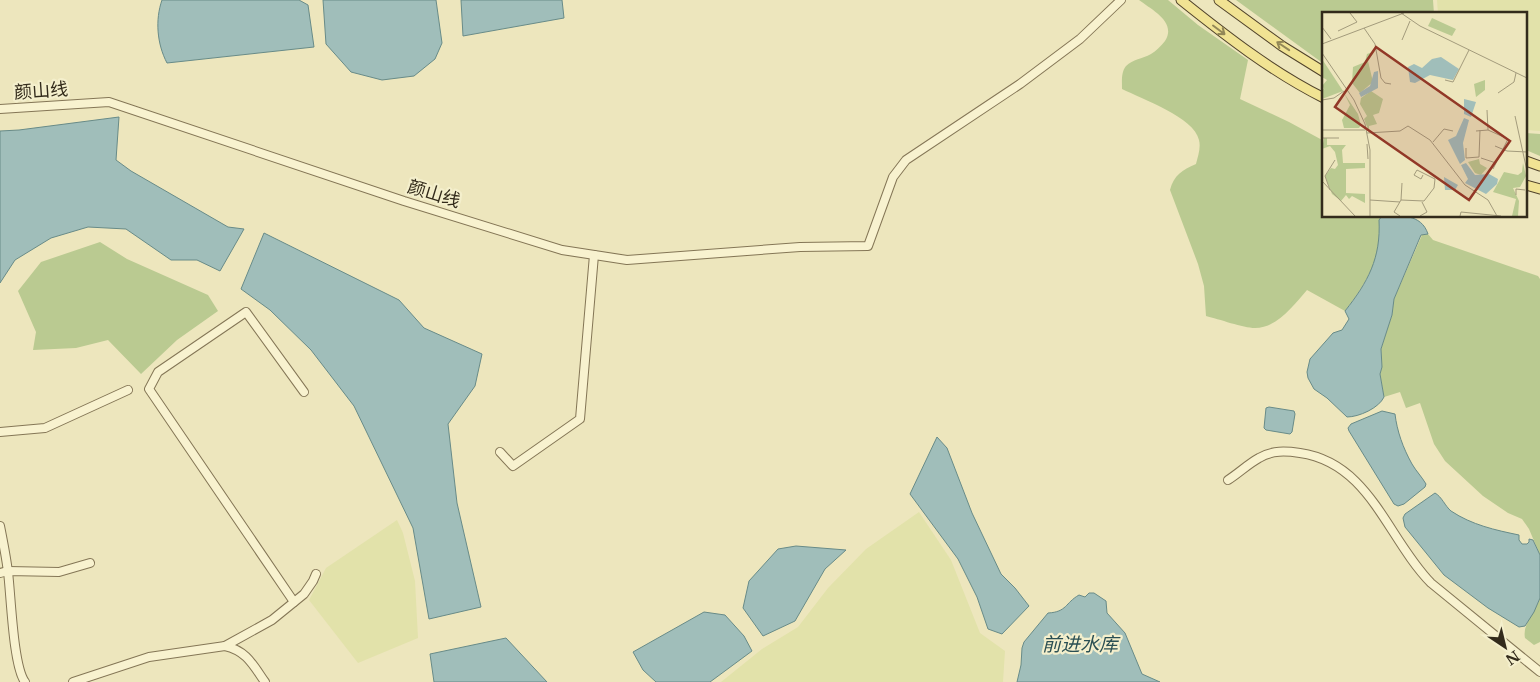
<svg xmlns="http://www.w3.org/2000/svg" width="1540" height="682" viewBox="0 0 1540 682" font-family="'Libre Baskerville','Noto Sans SC',serif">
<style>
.farmland{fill:#e2e2aa}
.green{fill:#baca91}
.water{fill:#a0beba;stroke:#688b88}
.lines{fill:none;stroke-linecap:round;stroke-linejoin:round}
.minor-casing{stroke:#847656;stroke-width:10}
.major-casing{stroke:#51432b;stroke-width:11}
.minor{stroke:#f8f2cf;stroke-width:8}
.major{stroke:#f1e393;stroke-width:9}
.oneway{stroke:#928757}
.labels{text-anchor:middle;stroke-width:4.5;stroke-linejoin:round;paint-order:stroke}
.street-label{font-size:18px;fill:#332b1b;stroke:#f4efcc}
.water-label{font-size:19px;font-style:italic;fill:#2a4f53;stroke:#f4efcc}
.inset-road{fill:none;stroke:#a39b7c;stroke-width:1}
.view{fill:#923827;fill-opacity:0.15;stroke:#923827;stroke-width:2.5}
.inset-edge{fill:none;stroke:#332b1b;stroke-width:2.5}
</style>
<rect width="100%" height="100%" fill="#ede6bd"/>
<g class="farmland">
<polygon points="1437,0 1540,0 1540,131 1526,130 1526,14 1438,14"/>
<polygon points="919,512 951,560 980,633 1005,651 1003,682 721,682 762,649 798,627 828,588 866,549"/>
<polygon points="397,520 403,533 415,581 418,638 358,663 309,600 326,568"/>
</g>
<g class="green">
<path d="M1139,0H1168L1198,25L1248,60L1240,99L1289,122L1324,141V216H1382C1378,222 1380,244 1377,254C1370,276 1359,293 1345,311L1307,290C1294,305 1277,328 1255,328C1243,328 1219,319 1206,316L1204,286L1198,264L1170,190C1174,175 1182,170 1196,164C1198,156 1201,148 1199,140C1194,117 1142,99 1122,89C1122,81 1121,72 1126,66C1133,59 1142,59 1151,54C1156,51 1161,46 1165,41C1177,22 1152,10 1139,0Z"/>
<polygon points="1236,0 1433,0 1434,14 1324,14 1324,64"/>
<polygon points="1526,133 1540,134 1540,156 1526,150"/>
<polygon points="1428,234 1433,240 1538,276 1540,279 1540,555 1529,529 1522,519 1508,513 1483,496 1445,461 1434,444 1420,403 1406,408 1400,392 1384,397 1380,374 1382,367 1381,349 1392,315 1394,299 1422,235"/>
<polygon points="100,242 127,259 208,295 218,311 177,340 141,374 108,340 76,348 33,350 36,332 18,291 41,262"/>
<path d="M1540,598V642L1534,645L1525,638C1522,624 1536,611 1540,598Z"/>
</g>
<g class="water">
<path d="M162,0H299L308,5L314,47L167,63C157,44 155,20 162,0Z"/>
<polygon points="323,0 436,0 442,43 435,59 414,76 382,80 351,72 326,44"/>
<polygon points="461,0 562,0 564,18 463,36"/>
<polygon points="119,117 116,160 131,171 228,227 244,229 220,271 197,260 171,260 126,229 88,227 51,238 15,260 0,283 0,131 19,130"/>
<path d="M1382,216C1400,216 1421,213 1428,234L1421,235L1394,299L1392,315L1381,349L1382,367L1380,374L1384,397C1379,408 1359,417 1347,417L1327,398L1314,389L1308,378L1307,372L1310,359L1333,333L1342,330L1349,319L1345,311C1368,282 1381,258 1379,220Z"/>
<polygon points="264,233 399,300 424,328 482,354 475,386 448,424 457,503 481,607 429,619 413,528 354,406 311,350 270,310 241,289"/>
<polygon points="1269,407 1294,411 1295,414 1292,432 1290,434 1266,430 1264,428 1266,408"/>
<path d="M1382,411L1395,414C1397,431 1403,448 1412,464C1416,471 1422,477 1426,484L1425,487L1404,504L1398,506L1394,504L1349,431L1348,428L1351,424Z"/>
<polygon points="937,437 947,448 972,513 1001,574 1015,588 1029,606 1002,634 988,629 977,597 958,559 910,494"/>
<path d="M1435,493C1442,497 1445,506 1451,511C1472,525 1495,530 1519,535V540L1522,544H1527L1529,542V539L1533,540L1540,555V598L1534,612L1525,626L1519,627L1488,608L1444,575L1405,527L1403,518L1405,514Z"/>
<polygon points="796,546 846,550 825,569 795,621 763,636 743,608 749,581 778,549"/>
<path d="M1089,593H1094L1106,601L1107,613L1125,633L1142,674L1160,682H1017L1021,665L1022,648L1024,642L1048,613C1067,612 1065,603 1079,595L1085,597Z"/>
<polygon points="704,612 725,615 744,636 752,651 710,682 656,682 643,670 633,652"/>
<polygon points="506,638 547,682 434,682 430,654"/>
</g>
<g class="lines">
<defs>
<g id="minor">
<polyline points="0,109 109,102 404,201 562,250 627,260 800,247 868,246 893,177 906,160 1020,84 1080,39 1121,0"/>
<polyline points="0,432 45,428 128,390"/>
<polyline points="500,452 513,466 580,419 594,255"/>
<path d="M1228,480C1239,473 1248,464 1259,458C1272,450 1286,451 1300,453C1370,463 1387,538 1431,583L1540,672"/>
<path d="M0,526C3,541 6,556 8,572C11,595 13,666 25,682"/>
<polyline points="0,573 8,571 59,572 90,563"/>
<polyline points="294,602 149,389 158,372 246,312 304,392"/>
<path d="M225,646C247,651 253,665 265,682"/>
<polyline points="73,682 149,657 225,646 272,620 304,594 313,581 316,574"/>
</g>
<g id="major">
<path d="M1181,0C1226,36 1272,72 1324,98"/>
<polyline points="1219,0 1282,46 1324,72"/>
<polyline points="1526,161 1540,166"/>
<polyline points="1526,185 1540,189"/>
</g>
</defs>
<use href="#minor" class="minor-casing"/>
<use href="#major" class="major-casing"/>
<use href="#minor" class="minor"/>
<use href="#major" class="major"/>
</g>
<defs><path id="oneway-shaft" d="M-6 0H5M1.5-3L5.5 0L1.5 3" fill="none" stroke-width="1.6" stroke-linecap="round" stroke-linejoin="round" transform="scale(1.25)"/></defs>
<g class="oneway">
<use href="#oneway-shaft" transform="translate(1219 30) rotate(37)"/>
<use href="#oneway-shaft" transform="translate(1283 46) rotate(-146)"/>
</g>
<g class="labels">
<g class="street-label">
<text transform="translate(41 91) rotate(-4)" y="6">颜山线</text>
<text transform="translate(434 194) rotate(17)" y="6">颜山线</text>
</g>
<g class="water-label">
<text x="1080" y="651">前进水库</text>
</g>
</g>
<g transform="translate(1322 12)">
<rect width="205" height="205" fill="#ede6bd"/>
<path d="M110,6L134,17L130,24L106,14ZM53,39L46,49L51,70L38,81L30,71L31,55L43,50L45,42ZM0,47L21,79L0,87V75L3,78L0,74L5,68L0,65ZM163,68V78L154,85L152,72ZM49,79L61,87L57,101L51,103L55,112L47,114V120L42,107L45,104L38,92L39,86ZM22,81L36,102L39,113L37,116H22L20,108L28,93ZM2,126H5V133H24L20,138L21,151H43V156L24,157V181L43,182V191L30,184L27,187L24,183L19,189L10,182L3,164L9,156L13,157L16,153L13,140L8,134L0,137ZM157,147L158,152L165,156L159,163L153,161L146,150ZM201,151L204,164L198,175L191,176L197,189L196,204H190L194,187L171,180L182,160L196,163L200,160Z" fill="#baca91"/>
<path d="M119,45L137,57L131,68L108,63L93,71L88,70L86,55L92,52L100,56L110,47ZM56,59V76L39,85L37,81L48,74L52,60ZM142,87L154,90L149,105L142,102ZM142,106L147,108L141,131L143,148L138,152L126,128L134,124ZM144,151L153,163L167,162L176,167L175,172L164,182L143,171L146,167L139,153ZM122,165L136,173L133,178H123Z" fill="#a0beba"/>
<path class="inset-road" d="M79,1L98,14L205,66M0,15L9,27M42,16L53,32L59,66L63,71L69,72M16,19L35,10L28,1M80,28L88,9M0,32L82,1M0,41L32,88L43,112L48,138V204M123,68L131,70L147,38M176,81L192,70L194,61M0,88L12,86L22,79M165,98L166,118M193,104L205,159M0,118H43M154,119L166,118L186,127L171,157M45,121L78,119L86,114L108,128L143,173L166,188L175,204M0,126H17M111,130L122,117L131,119M45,132L46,147M173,134L185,139L205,140M144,136V146L157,145L158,118M159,146L174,151M0,169L33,204M8,178L3,164L13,148M194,183V177L203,178M48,188L78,190M79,188L102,189L112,176L113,167L95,158L92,163L99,167L101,163M78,204L72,200L79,188L80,171M98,204L105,200L100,190M138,204L139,200L179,204"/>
<path class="view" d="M54,35L188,129L147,188L13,95Z"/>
<rect width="205" height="205" class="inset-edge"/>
</g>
<g transform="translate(1505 647) rotate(145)" stroke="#f4efcc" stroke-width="4" paint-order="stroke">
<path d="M0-4L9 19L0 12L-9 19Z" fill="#332b1b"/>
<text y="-8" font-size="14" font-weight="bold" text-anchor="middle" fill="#332b1b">N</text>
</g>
</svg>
